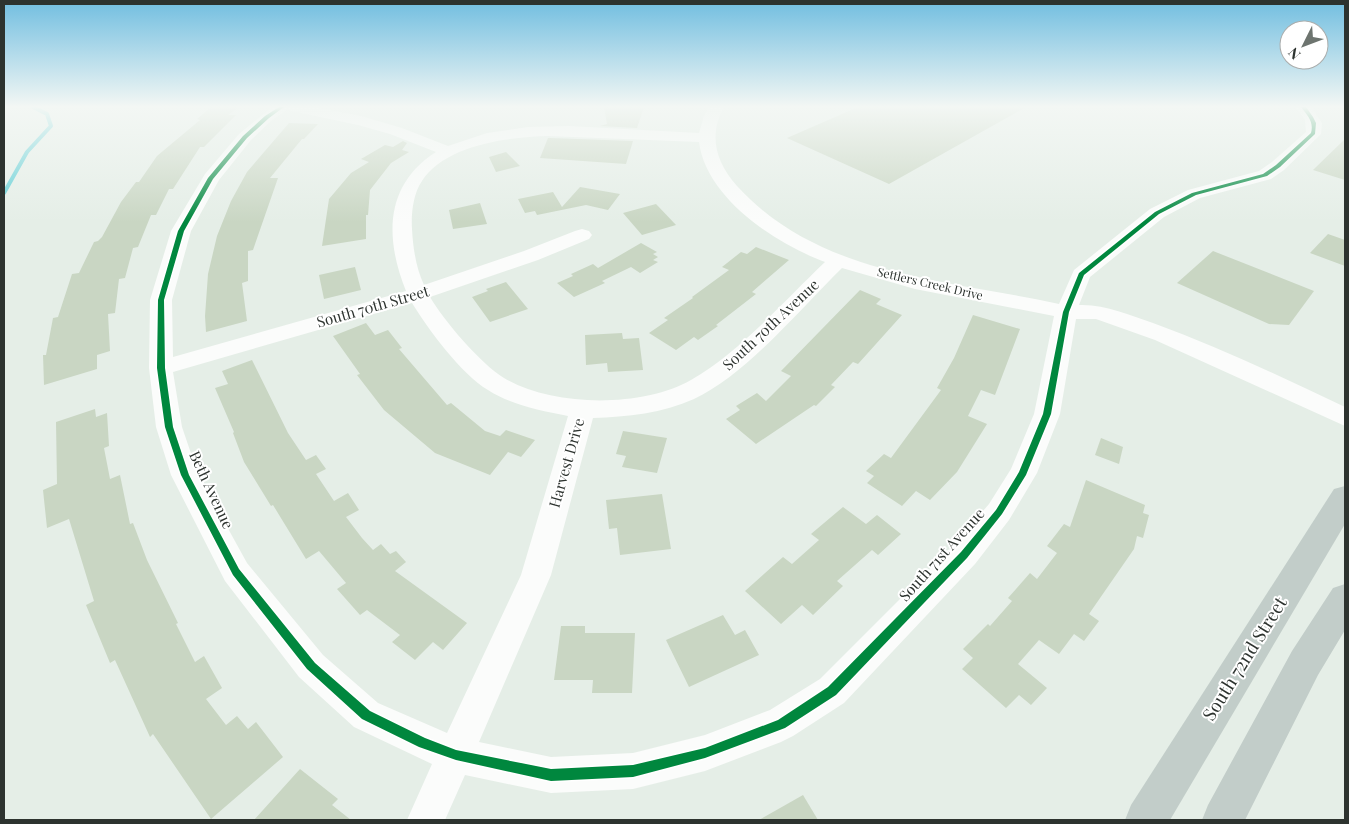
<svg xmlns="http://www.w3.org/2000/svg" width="1349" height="824" viewBox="0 0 1349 824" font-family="'Playfair Display',serif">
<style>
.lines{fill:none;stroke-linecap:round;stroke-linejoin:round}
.stream{stroke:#5fced5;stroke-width:4}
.building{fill:#c9d6c3}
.minor{fill:#fbfcfb;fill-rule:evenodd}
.major{fill:#c2cdc9;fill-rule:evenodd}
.cycleway-casing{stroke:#fff;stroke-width:3}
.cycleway{fill:#00873e;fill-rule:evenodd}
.labels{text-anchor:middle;stroke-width:4;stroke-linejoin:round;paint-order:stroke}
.far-street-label{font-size:12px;fill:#2d332f;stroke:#fff}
.street-label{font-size:15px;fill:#2d332f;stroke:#fff}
.near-street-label{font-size:18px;fill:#2d332f;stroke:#fff}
</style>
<rect width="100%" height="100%" fill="#e5eee7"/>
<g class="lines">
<polyline class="stream" points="4,193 27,152 51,126 47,114 33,107"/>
</g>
<g class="building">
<polygon points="211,107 239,107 228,115 236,115 204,147 200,147 173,189 169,189 156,215 151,215 138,247 133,248 125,278 119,279 115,313 108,314 110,351 97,355 97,369 44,385 43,355 46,355 53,318 58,317 72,274 79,273 94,242 98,241 102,237 121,202 136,182 139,182 157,156 200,120 197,119"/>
<polygon points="604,107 644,107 637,128 600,126 607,124"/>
<polygon points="858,107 1026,107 889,184 787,138"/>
<polygon points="289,123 318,124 304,139 302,139 270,178 278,178 253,250 248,251 248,281 242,283 247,321 206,332 205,316 208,274 217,236 231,201 247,172"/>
<polygon points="548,138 550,138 633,141 626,164 540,158"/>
<polygon points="1345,139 1345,180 1313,170"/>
<polygon points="403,141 407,143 402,150 409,152 391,163 370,190 368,215 366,215 366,239 322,246 329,199 351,173 369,162 361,159 385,145 393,147"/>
<polygon points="506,152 520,166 496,172 489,157"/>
<polygon points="580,187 620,194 608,210 586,205 537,215 535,211 525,213 518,199 553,192 562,207"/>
<polygon points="480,203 487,224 453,229 449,210"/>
<polygon points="656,204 676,225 642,235 623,213"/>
<polygon points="1328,234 1345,240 1345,266 1310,253"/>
<polygon points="641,243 657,252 653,254 658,257 653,260 658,262 640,273 631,267 602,281 605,283 574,297 557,283 573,276 571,274 593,264 598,268"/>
<polygon points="756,247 789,260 752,292 756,294 716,325 718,326 698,340 694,337 676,350 649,333 668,320 664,318 693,298 692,297 729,270 722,267 741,252 747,254"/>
<polygon points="1213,251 1314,291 1289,325 1269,324 1177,283"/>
<polygon points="355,267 361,290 324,299 319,275"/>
<polygon points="506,282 528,309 490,322 472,297 488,291 486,289"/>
<polygon points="860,290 881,299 876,304 902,315 858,364 853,362 831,385 835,387 816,406 814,405 756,444 726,419 740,410 736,406 757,393 766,401 791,376 781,371"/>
<polygon points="973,315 1020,329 995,395 981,390 968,416 987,424 957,472 930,500 916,491 902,506 867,483 874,476 866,471 884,454 891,458 941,390 937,388 954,358"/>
<polygon points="366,323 375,335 388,330 402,348 399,349 447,405 451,403 485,431 500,436 506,430 535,440 521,457 508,452 490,475 435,453 384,410 357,375 360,374 333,336"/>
<polygon points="622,333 623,339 639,338 643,370 608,372 607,363 586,365 585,335"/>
<polygon points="252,360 288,433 306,460 316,455 326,469 316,474 334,501 348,493 359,510 346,517 362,538 373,550 381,544 390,554 396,551 406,562 395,571 467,623 443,650 433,642 415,660 392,642 400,635 367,610 360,615 337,589 346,583 319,551 306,559 273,505 271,506 244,462 233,433 234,432 215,388 228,384 222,371"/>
<polygon points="95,409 96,417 107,413 109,446 104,448 110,479 120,475 130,524 133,523 147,560 178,623 176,624 195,662 204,656 222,688 206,699 226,725 237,716 248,729 256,722 283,757 211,819 153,734 150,737 115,660 110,663 86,605 94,601 69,519 47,528 43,490 57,484 56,422"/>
<polygon points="623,431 667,438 657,473 622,467 626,456 616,454"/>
<polygon points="1101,438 1123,447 1119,464 1095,455"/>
<polygon points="1086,480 1145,505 1143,513 1149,515 1143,538 1137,536 1134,549 1089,614 1099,621 1084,641 1074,634 1059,654 1039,640 1018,664 1047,688 1031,705 1019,695 1006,708 962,669 973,658 963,649 988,624 990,626 1012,601 1008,598 1030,573 1037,579 1057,553 1047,546 1064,524 1070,527"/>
<polygon points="662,494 671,549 620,555 617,528 609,529 606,500"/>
<polygon points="843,507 866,524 877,515 901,534 878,555 872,550 837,581 843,586 813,615 802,605 781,624 745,591 783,557 792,564 819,540 811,534"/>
<polygon points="723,615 735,635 745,630 759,655 689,687 666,640"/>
<polygon points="561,626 585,626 585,633 635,633 632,693 592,693 593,680 554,680"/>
<polygon points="300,769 338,799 332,805 351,820 254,820"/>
<polygon points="803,795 818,820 759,820"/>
</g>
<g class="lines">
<path class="minor" d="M272,107H314L361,116L402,128L448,146L487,133L528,127L569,126L699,133L704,116L709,107H724C708,136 716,162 737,186C820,277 947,279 1059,304L1074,270L1150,209L1188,190L1259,171L1272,162L1306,132L1305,120L1296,107H1311L1322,123L1321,134L1284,170L1271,179L1200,198L1164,217L1090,277L1079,305C1105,304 1129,315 1153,323C1219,347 1282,377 1345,407V426L1155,340L1096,319H1076L1060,414L1037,473L1009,520L975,564L844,703L793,736L781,742L705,771L633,789L551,793L465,775L445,820H407L432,764L354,727L299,677L225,581L171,475L156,427L149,368L150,300L171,231L205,174L239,134ZM287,110L358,125L390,134L436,152C384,185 385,239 406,291L173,357L172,300L191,231L219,180L251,140L272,120ZM548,136L699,142C706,198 776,244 825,262C784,301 740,352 691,380C642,408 552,407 504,378C481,364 444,321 430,297L538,260L589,239L592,235L589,231L582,229L575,231L524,251L424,285C416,268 413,248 412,229C411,214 413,194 422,181C445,145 509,137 548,136ZM842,268L915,289L1054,316L1034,414L1011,469L989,504L953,546L820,679L770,710L705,735L633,753L551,757L479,742L551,575L593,418C627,417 663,413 694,399C746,375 800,309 842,268ZM412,303C428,329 461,374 488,390C511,405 542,411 568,416L521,575L447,733L378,703L323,655L247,563L198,474L182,427L173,372Z"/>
<g class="major">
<polygon points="1345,486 1345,524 1170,820 1125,820 1131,805 1334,489"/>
<polygon points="1345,584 1345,630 1318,675 1245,820 1202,820 1208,805 1292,651 1333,588"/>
</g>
<defs>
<path id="cycleway" d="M279,107H284L269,118L247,138L213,179L184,231L164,300L165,368L173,427L189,475L239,569L315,663L370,711L425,738L456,750L551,769L633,765L705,748L778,720L828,687L961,552L996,510L1019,472L1043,414L1063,312L1079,273L1155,212L1192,193L1263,174L1276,165L1311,133C1314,122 1308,116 1301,107H1306L1313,117L1316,123L1315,134L1280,167L1267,176L1196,195L1159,214L1084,275L1069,312L1051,414L1026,475L1002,514L967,558L836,695L785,728L705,758L633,777L551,781L456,760L419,747L362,719L307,669L233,575L181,475L165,427L157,368L158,300L178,231L208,178L243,136L265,116Z"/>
</defs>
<use href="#cycleway" class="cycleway-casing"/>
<use href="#cycleway" class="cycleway"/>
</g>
<linearGradient id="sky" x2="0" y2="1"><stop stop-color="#71bee0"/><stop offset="0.48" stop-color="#f3f7f4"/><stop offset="1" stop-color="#f3f7f4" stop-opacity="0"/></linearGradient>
<rect width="1349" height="222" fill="url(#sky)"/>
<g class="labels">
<g class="far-street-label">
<text transform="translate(930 284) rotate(13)" y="4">Settlers Creek Drive</text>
</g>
<g class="street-label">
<text transform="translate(373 307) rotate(-16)" y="5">South 70th Street</text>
<text transform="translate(771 325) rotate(-43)" y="5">South 70th Avenue</text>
<text transform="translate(567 463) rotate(-74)" y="5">Harvest Drive</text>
<text transform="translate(211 490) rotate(65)" y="5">Beth Avenue</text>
<text transform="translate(942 555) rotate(-48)" y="5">South 71st Avenue</text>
</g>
<g class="near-street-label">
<text transform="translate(1245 659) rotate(-58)" y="6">South 72nd Street</text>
</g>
</g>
<rect width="1349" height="824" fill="none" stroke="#2d332f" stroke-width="10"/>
<g transform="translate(1304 45) rotate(228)"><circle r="24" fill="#ffffff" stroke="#abadac"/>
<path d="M0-4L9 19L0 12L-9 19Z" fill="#6d746f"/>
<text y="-8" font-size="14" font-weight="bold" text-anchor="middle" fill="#2d332f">N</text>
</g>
</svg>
